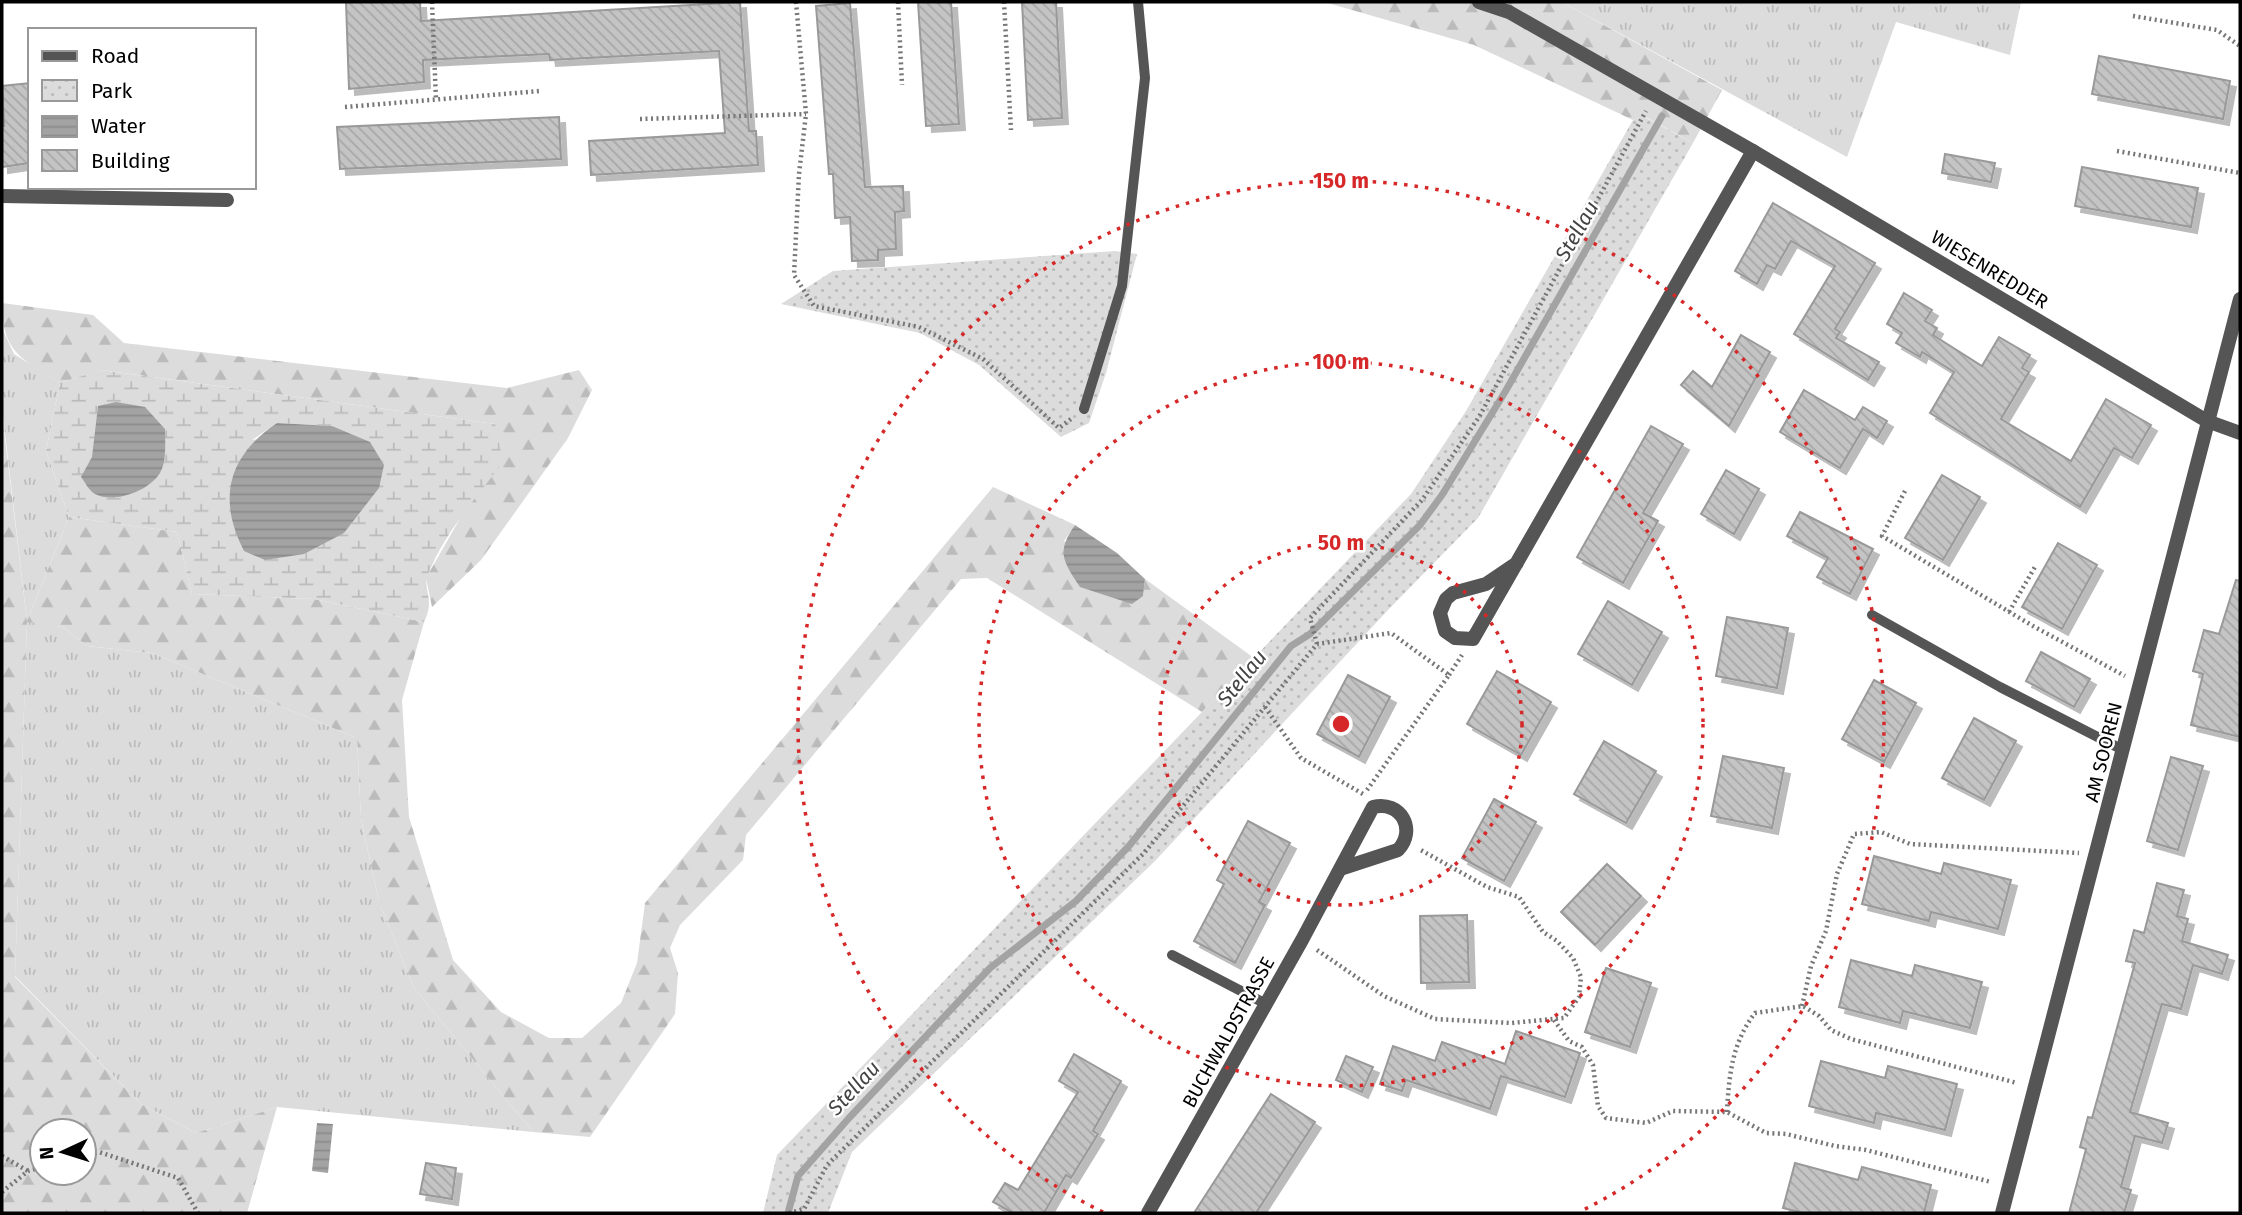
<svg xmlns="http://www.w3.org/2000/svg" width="2242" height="1215" viewBox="0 0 2242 1215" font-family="'Fira Sans',sans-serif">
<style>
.grass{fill:url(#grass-tufts)}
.forest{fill:url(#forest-firs);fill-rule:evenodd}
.wetland{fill:url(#wetland-marsh);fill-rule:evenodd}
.park{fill:url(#park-dots)}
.water{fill:url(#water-rules)}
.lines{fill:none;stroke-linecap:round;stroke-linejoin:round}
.stream{stroke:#a3a3a3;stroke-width:7}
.building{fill:url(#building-back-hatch);stroke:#999;stroke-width:2;filter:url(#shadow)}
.path{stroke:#777;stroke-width:4.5;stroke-dasharray:2 3.5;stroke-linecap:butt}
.service{stroke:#555;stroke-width:10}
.minor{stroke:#555;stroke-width:14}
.tertiary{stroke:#555;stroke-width:14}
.ring{fill:none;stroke:#d62828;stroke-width:3.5;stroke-dasharray:3.5 7}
.labels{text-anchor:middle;stroke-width:5;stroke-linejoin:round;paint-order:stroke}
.street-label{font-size:19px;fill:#000;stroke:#fff}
.water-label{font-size:21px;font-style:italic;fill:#444;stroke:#fff}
.centre{fill:#d62828;stroke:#fff;stroke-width:3.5}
.ring-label{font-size:21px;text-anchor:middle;font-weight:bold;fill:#d62828;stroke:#fff;stroke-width:5;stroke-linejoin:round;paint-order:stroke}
</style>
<defs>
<pattern id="grass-tufts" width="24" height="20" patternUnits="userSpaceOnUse" patternTransform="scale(1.75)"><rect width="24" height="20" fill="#dcdcdc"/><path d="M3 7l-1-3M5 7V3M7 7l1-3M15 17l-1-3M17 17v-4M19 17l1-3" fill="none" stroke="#bbb"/></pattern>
<pattern id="forest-firs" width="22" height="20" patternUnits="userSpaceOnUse" patternTransform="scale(1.75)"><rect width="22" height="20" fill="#dcdcdc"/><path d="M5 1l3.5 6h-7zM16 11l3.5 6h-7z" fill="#bbb"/></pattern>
<pattern id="wetland-marsh" width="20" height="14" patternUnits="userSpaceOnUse" patternTransform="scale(1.75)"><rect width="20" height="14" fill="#dcdcdc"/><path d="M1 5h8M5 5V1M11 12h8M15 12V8" fill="none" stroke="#bbb"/></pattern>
<pattern id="park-dots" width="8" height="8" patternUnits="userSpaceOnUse" patternTransform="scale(1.75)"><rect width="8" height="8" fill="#dcdcdc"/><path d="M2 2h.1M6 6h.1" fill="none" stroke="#bbb" stroke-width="1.8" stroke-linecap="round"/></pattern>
<pattern id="water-rules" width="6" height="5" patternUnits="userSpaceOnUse" patternTransform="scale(1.75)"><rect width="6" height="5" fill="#a3a3a3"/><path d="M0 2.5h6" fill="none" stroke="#8b8b8b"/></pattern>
<pattern id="building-back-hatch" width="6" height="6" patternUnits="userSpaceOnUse" patternTransform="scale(1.75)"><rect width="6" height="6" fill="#c4c4c4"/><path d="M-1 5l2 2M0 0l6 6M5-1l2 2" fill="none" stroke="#a7a7a7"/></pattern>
<filter id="shadow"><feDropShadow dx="6" dy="6" stdDeviation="0" flood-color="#0004"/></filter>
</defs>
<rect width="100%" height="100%" fill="#fff"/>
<g class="grass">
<polygon points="1562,2 2021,2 2010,55 1896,22 1847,157"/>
<polygon points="2,328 14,354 60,383 46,451 69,517 27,621 63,627 87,646 152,653 357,738 361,819 379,902 414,988 533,1132 277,1107 196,1133 141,1104 15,976 27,621 2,408"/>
</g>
<g class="forest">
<polygon points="1324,2 1562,2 1722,90 1693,143 1644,116 1633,120 1474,45"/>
<path d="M2,303L93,315L124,343L507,388L579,370L592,390L568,438L481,560L432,607L426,578L458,522L495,424L102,370L60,383C22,359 2,353 2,303Z"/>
<path d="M2,413L27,621L69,517L177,532L192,594L314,599L424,622L402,700L409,817L453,960L501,1012L549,1038H582L621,1003L637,963L645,903L993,487L1075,525L1064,541L1143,596L1145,579L1254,658L1202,712L987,578L961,579L746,835L743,860L680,925L670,948L678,973L675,1014L590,1137L533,1132L414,988L379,902L361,819L357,738L152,653L87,646L63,627L27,622L15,977L141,1104L196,1133L277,1107L247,1213H2ZM42,1131H84V1173H42Z"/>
</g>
<path class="wetland" d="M101,370L495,424L503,462C477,497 444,533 428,575C422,590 436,598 424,622L314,599L192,594L177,532L69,517L46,451L60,383ZM277,423L332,426L252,440Z"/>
<g class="park">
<polygon points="1643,116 1693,143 1478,518 1388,610 1155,861 852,1152 828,1213 763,1213 777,1155 1411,494 1466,411 1633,120"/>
<polygon points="1115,251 1137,254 1106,373 1089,423 1061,437 979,365 920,333 781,304 833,271"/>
</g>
<g class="water">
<path d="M116,402L145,407L165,429C165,442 167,461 160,473C149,491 114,504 95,494C89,491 85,482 81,477L92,457L98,406Z"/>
<path d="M277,423L332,426L370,442L384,465L379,488L344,533L304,554L265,560L244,551C217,498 228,456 277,423Z"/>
<path d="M1075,525L1117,553L1145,579L1143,596L1132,604L1080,587C1063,561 1056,552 1075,525Z"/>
<polygon points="317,1123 333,1124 328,1173 312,1171"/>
</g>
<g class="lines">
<polyline class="stream" points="788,1213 798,1176 849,1118 990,968 1076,901 1129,846 1291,646 1310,634 1420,525 1442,495 1505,392 1662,116"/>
</g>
<g class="building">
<polygon points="346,2 420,2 421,21 740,2 749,131 756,131 758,165 591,175 589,141 725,133 719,51 550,60 549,54 423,60 424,82 349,89"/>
<polygon points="918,2 951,2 959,124 926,126"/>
<polygon points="1022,2 1056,2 1062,118 1028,120"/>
<polygon points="850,3 865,187 903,186 904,211 895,212 896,249 878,250 878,260 852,261 850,217 835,218 833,174 829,174 816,6"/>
<polygon points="2099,56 2230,81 2223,119 2092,94"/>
<polygon points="30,83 30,163 2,167 2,126 4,126 2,86"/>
<polygon points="559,117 561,159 340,169 337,127"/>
<polygon points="1945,154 1995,163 1991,182 1942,173"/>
<polygon points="2082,167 2198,188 2191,227 2075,206"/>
<polygon points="1773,203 1875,263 1835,329 1840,332 1836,338 1879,362 1868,380 1794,334 1835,266 1791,241 1775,269 1767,265 1757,284 1735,271"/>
<polygon points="1904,293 1932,310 1925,321 1937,328 1933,335 1982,366 1999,337 2030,355 2022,368 2029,372 2001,419 2071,461 2106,399 2151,425 2132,458 2114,448 2080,507 1930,413 1954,372 1922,352 1920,357 1896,343 1902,333 1887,324"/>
<polygon points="1741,335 1770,352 1729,426 1681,385 1693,371 1712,387"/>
<polygon points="1804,390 1855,420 1863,407 1887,421 1877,438 1863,429 1840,468 1780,432"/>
<polygon points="1651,426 1683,444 1643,513 1658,521 1623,583 1577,557"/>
<polygon points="1726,470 1759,489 1734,534 1701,514"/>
<polygon points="1942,475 1980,497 1943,560 1905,538"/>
<polygon points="1800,512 1873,549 1850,594 1817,577 1828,558 1787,536"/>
<polygon points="2058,543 2097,565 2062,629 2022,607"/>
<polygon points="2236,580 2240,581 2240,737 2191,725 2203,674 2193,671 2204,630 2219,634"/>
<polygon points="1608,601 1662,632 1632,685 1578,654"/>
<polygon points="1727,617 1788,628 1777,688 1716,676"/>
<polygon points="2041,652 2090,679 2074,707 2026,681"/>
<polygon points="1497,671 1551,702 1521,755 1467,724"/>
<polygon points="1348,675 1390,697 1359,757 1317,734"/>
<polygon points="1874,680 1916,703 1884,762 1842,739"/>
<polygon points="1974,718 2016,741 1984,800 1942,778"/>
<polygon points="1604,741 1656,771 1626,823 1574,794"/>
<polygon points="1723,756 1784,768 1772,828 1711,816"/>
<polygon points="2171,757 2203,766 2178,850 2147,841"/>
<polygon points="1494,799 1536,822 1504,881 1462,858"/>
<polygon points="1248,821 1290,843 1259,902 1265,905 1235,963 1194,941 1224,884 1217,880"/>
<polygon points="1874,856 1941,874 1944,863 2011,880 1998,929 1931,912 1929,921 1862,904"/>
<polygon points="1607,864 1641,896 1595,945 1561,912"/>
<polygon points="2157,883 2184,890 2177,916 2188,919 2182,941 2228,955 2222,974 2193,965 2181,1009 2162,1004 2130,1112 2168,1123 2162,1143 2135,1136 2121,1187 2131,1190 2124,1213 2069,1213 2086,1149 2080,1147 2088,1117 2092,1118 2135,963 2126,961 2134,930 2144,933"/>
<polygon points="1467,915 1469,982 1421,983 1420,916"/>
<polygon points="1851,960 1912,976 1915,965 1982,982 1970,1028 1903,1011 1900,1023 1839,1007"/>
<polygon points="1606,968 1651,983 1630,1047 1585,1032"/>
<polygon points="1516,1031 1580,1053 1565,1097 1501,1076 1490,1109 1406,1080 1402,1091 1380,1084 1393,1046 1435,1061 1442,1042 1505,1064"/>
<polygon points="1074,1054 1121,1081 1093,1131 1098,1134 1071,1178 1066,1175 1044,1213 1013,1213 993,1202 1005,1183 1018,1190 1078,1092 1059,1081"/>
<polygon points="1346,1056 1373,1067 1362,1092 1336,1080"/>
<polygon points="1821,1061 1885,1078 1888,1066 1957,1084 1945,1130 1876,1113 1874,1123 1809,1106"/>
<polygon points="1271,1094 1315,1122 1256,1213 1194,1213"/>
<polygon points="426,1163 456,1168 452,1199 420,1194"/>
<polygon points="1795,1163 1858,1180 1862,1167 1931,1185 1924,1213 1803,1213 1783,1208"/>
</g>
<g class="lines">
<g class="path">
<polyline points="432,2 436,100"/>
<polyline points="796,2 806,114 799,174 794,275 814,306 919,327 983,359 1059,428 1071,419"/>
<polyline points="898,2 902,85"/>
<polyline points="1004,2 1011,130"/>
<polyline points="2133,16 2217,30 2240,46"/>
<polyline points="345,107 540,91"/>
<polyline points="640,119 806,114"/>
<polyline points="2117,151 2240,173"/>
<polyline points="1905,491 1882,536 2033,626 2125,676"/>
<polyline points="2009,612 2036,565"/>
<polyline points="1317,644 1310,618 1422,500 1479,417 1646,111"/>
<polyline points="1449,675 1462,655"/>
<polyline points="1265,707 1301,758 1363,794"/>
<polyline points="1317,950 1384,996 1435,1019 1511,1023 1564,1018 1579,997 1581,977 1573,958 1557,941 1543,932 1519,897 1487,887 1419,849"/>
<polyline points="1802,1006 1811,966 1826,931 1837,874 1854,834 1881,832 1910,844 2079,853"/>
<polyline points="1554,1020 1569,1041 1582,1047 1593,1065 1598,1106 1606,1118 1646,1123 1673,1111 1727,1112 1766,1133 1786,1134 1835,1146 1866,1150 1991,1182"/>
<path d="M1727,1112C1729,1075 1732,1043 1755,1013L1803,1006L1819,1016L1831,1030L1851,1039L2017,1083"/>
<polyline points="84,1155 99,1152 178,1178 198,1213"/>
<polyline points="2,1156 28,1171"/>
<polyline points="2,1192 28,1171 42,1167"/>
<polyline points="789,1213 804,1209 827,1165 1144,853 1317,644 1391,633 1449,675 1367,790"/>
</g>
<g class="service">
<polyline points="1084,409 1122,286 1145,78 1138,2"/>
<polyline points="1872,615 2000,687 2123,750"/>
<polyline points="1172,955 1266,1004"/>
</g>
<g class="minor">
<polyline points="1479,2 1509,12 1753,151 2207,421 2240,433"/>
<polyline points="2,196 227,200"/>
<polyline points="1517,563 1486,584 1453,593 1446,599 1440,613 1445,631 1455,638 1473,639 1753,151"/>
<path d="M1148,1213L1302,940L1373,807C1401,800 1417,830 1398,850L1340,869"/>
</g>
<polyline class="tertiary" points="2002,1213 2240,299"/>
</g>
<g class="ring">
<circle cx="1341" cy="724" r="181"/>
<circle cx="1341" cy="724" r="362"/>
<path d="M1103 1212A543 543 0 1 1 1579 1212"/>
</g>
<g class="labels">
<g class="street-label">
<text transform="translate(1990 269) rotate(31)" y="7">WIESENREDDER</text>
<text transform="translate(2103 752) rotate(-76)" y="7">AM SOOREN</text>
<text transform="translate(1228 1032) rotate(-61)" y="7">BUCHWALDSTRASSE</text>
</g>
<g class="water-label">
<text transform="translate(1577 231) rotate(-60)" y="7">Stellau</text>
<text transform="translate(1242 678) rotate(-51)" y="7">Stellau</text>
<text transform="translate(854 1088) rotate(-47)" y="7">Stellau</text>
</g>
</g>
<circle cx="1341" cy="724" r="10" class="centre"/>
<g class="ring-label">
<text x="1341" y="188">150 m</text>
<text x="1341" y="369">100 m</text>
<text x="1341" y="550">50 m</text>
</g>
<rect width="2242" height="1215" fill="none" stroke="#000000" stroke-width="7"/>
<rect x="28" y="28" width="228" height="161" fill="#ffffff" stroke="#999999" stroke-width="2"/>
<rect x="42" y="51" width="35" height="10" fill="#555555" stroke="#999999" stroke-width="2"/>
<text x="91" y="63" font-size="21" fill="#000000">Road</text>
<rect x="42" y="80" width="35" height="21" fill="url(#park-dots)" stroke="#999999" stroke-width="2"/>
<text x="91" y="98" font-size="21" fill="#000000">Park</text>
<rect x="42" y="116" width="35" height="21" fill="url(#water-rules)" stroke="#999999" stroke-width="2"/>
<text x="91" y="133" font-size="21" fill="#000000">Water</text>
<rect x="42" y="150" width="35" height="21" fill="url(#building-back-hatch)" stroke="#999999" stroke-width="2"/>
<text x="91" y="168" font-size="21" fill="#000000">Building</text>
<g transform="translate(63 1152) rotate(266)"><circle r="33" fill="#ffffff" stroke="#999999" stroke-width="2"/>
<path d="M0-5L12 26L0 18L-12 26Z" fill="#000000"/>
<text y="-10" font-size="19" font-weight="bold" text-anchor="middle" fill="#000000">N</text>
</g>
</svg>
